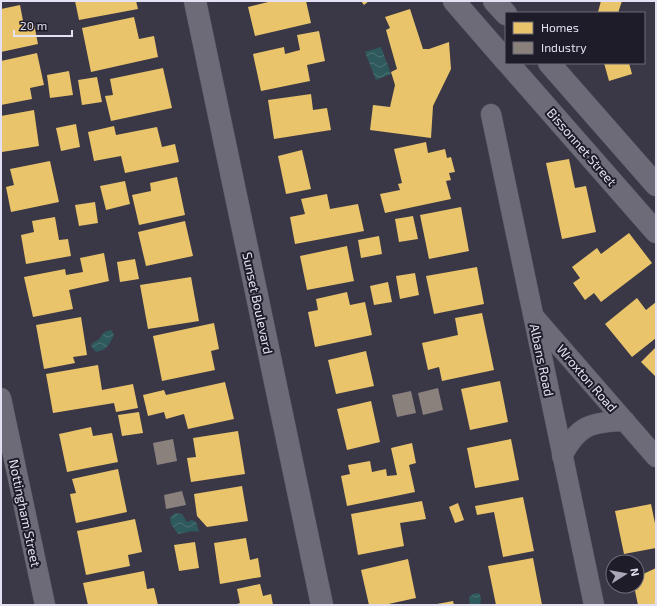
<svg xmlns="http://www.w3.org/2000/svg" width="657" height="606" viewBox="0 0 657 606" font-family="'Exo 2',sans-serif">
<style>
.water{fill:url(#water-waves)}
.homes{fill:#e9c46a}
.industry{fill:#8a817c}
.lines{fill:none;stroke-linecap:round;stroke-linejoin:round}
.street-casing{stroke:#595764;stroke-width:21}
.secondary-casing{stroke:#595764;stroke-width:23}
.street{stroke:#6c6b77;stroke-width:20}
.secondary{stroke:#6c6b77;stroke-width:22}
.labels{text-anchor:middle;stroke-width:4;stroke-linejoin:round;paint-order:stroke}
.street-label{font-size:13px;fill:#e3e1f3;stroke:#1e1c28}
</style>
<defs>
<pattern id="water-waves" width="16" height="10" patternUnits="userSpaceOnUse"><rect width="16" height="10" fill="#2f5a5d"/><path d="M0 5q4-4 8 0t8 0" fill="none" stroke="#4d7175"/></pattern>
</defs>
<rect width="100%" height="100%" fill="#3a3847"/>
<g class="water">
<polygon points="381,47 391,74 376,80 365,52"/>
<path d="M111,330L114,335C109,345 107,350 96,352L91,346C93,340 95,343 99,339C103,334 104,331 111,330Z"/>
<path d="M175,513L182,514L187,522L192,520L196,522L199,532C188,530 188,533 178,534L171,524L170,518Z"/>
<polygon points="479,593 481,598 480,605 469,605 470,603 469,597 473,594"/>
</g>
<g class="homes">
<polygon points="75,1 136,1 138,9 79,20"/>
<polygon points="272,1 306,1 311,23 255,36 248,7"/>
<polygon points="361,1 369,1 364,5"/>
<polygon points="601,1 622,1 618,13 602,13 598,12"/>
<polygon points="20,5 24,26 34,24 38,44 1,52 1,9"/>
<polygon points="410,9 423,49 429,49 449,42 451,69 433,106 431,138 370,130 373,105 390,107 395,85 391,72 397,69 386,30 390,28 385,17"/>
<polygon points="134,17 139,39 154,36 158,57 91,72 82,28"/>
<polygon points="319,31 325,61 307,65 310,81 261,91 253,54 284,47 285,54 300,50 297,35"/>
<polygon points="37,53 44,85 30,88 32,99 1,105 1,61"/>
<polygon points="604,63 629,63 632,74 609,81"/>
<polygon points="163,68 172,108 111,121 105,96 113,95 110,79"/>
<polygon points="69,71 73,95 50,98 47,75"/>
<polygon points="97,77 102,102 82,105 78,80"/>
<polygon points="311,94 313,110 327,108 331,130 274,139 268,100"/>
<polygon points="34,110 39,146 2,152 1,147 1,116"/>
<polygon points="76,124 80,147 61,151 56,128"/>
<polygon points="114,126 116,135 157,127 162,147 175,144 179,162 125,173 121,156 94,161 88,132"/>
<polygon points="426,142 428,153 445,149 447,158 451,157 455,172 449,173 451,180 446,181 451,199 385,213 380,194 400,190 398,184 402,183 394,149"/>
<polygon points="302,150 311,189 286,194 278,156"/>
<polygon points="569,159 575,188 586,186 596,232 562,239 546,163"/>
<polygon points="50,161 59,202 11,212 6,187 14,185 10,169"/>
<polygon points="177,177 185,215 139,225 132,195 151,191 150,183"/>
<polygon points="125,181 130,204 106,210 100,186"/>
<polygon points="327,194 330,209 358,204 364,231 295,244 290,217 305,214 301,199"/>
<polygon points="95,202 98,223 79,226 75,205"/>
<polygon points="461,207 469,251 429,259 420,215"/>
<polygon points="413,216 418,239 399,242 395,219"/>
<polygon points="55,217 59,240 68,239 71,256 26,264 21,235 34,232 32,221"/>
<polygon points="185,221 193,256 146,266 138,232"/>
<polygon points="629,233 652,263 601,302 594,293 585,300 573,283 580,278 572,267 597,248 601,254"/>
<polygon points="379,236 382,254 361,258 358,240"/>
<polygon points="347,246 354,281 307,290 300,256"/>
<polygon points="104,253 109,281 69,290 73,309 33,317 24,277 65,269 66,275 83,272 80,258"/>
<polygon points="135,259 139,279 120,282 117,262"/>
<polygon points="477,267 484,304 434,314 426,276"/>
<polygon points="415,273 419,295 400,299 396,276"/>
<polygon points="191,277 199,321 148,329 140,285"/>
<polygon points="388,282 392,302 374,305 370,286"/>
<polygon points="347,292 350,305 365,302 372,335 315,347 308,312 318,310 316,299"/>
<polygon points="637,298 646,310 656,302 656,338 632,357 605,324"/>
<polygon points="482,313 494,370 442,381 439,367 428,370 422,343 458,335 455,318"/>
<polygon points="81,317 87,355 73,357 75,363 44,369 36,325"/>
<polygon points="214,323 219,349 211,351 215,370 162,381 153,336"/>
<polygon points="656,347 656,377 641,362"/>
<polygon points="366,351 374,386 336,394 328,360"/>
<polygon points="98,365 102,390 133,384 138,408 116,412 114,403 53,413 46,374"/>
<polygon points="500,381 508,422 470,430 461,389"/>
<polygon points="225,382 234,419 188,429 184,414 166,419 164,412 148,416 143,395 164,390 166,395"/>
<polygon points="371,401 380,442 347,450 337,409"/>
<polygon points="139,412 143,433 122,436 118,415"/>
<polygon points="91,427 93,436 112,433 118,462 67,472 59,434"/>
<polygon points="238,431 245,474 191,482 187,458 196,457 193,438"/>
<polygon points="511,439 519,480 475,488 467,448"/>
<polygon points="412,443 416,463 409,465 415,492 347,506 341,476 350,474 348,465 370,461 372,472 386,469 387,476 397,475 391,448"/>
<polygon points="118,469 127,512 76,523 70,494 76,493 72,479"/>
<polygon points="242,486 248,521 207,527 197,516 194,494"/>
<polygon points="523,497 534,551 503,557 494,512 477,515 475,506"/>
<polygon points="422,501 426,519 400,523 404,546 358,555 351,514"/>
<polygon points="458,503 464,520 455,523 449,507"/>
<polygon points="651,504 656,528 656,548 624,554 615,511"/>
<polygon points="135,519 142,552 128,555 130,566 86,575 77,531"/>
<polygon points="246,538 250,560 258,558 261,577 220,584 214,543"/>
<polygon points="195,542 199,568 179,571 174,545"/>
<polygon points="533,558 542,605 496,605 488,566"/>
<polygon points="408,559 416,598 384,605 369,605 361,570"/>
<polygon points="656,568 656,605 638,605 634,586 637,586 637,581 641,581 639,576"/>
<polygon points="144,571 147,589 154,588 158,605 88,605 83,583"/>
<polygon points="260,584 263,596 271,594 273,605 234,605 240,603 237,589"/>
<polygon points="453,601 454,605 437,605 437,604"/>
</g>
<g class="industry">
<polygon points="438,388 443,410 423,415 418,393"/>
<polygon points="411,391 416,413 397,417 392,395"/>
<polygon points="173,439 177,461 157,465 153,443"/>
<polygon points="182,491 186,505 166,509 164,495"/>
</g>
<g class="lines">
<defs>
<g id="street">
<polyline points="491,114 594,605"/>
<polyline points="535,318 656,457"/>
<polyline points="1,398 45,605"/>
<path d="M562,456C578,425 591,422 625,421"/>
</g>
<g id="secondary">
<polyline points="195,1 322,605"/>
<polyline points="454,1 506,61"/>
<polyline points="494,1 506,14"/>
<polyline points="508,63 656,232"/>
<polyline points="549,63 656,185"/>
</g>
</defs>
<use href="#street" class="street-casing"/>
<use href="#secondary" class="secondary-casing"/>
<use href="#street" class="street"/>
<use href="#secondary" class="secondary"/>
</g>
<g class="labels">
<g class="street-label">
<text transform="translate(582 147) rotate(49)" y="5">Bissonnet Street</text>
<text transform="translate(258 303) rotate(78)" y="5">Sunset Boulevard</text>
<text transform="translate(542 360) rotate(78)" y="5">Albans Road</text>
<text transform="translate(587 378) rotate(49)" y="5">Wroxton Road</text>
<text transform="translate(25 513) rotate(78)" y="5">Nottingham Street</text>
</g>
</g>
<rect width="657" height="606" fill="none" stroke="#e3e1f3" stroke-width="4"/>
<rect x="505" y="12" width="140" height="52" fill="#1e1c28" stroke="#6d6b79"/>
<rect x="513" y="22" width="20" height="12" fill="#e9c46a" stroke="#6d6b79"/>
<text x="541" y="32" font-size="12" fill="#e3e1f3">Homes</text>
<rect x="513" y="42" width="20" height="12" fill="#8a817c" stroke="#6d6b79"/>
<text x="541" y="52" font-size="12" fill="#e3e1f3">Industry</text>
<g transform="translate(625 574) rotate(79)"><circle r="19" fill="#1e1c28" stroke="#6d6b79"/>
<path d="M0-3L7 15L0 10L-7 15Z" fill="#a8a6b7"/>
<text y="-6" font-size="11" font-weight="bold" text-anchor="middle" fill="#e3e1f3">N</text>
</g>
<path d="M14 30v6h58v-6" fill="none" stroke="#e3e1f3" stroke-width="2"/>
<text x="20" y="30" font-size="12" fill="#e3e1f3" stroke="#1e1c28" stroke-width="3" paint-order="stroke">20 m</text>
</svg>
